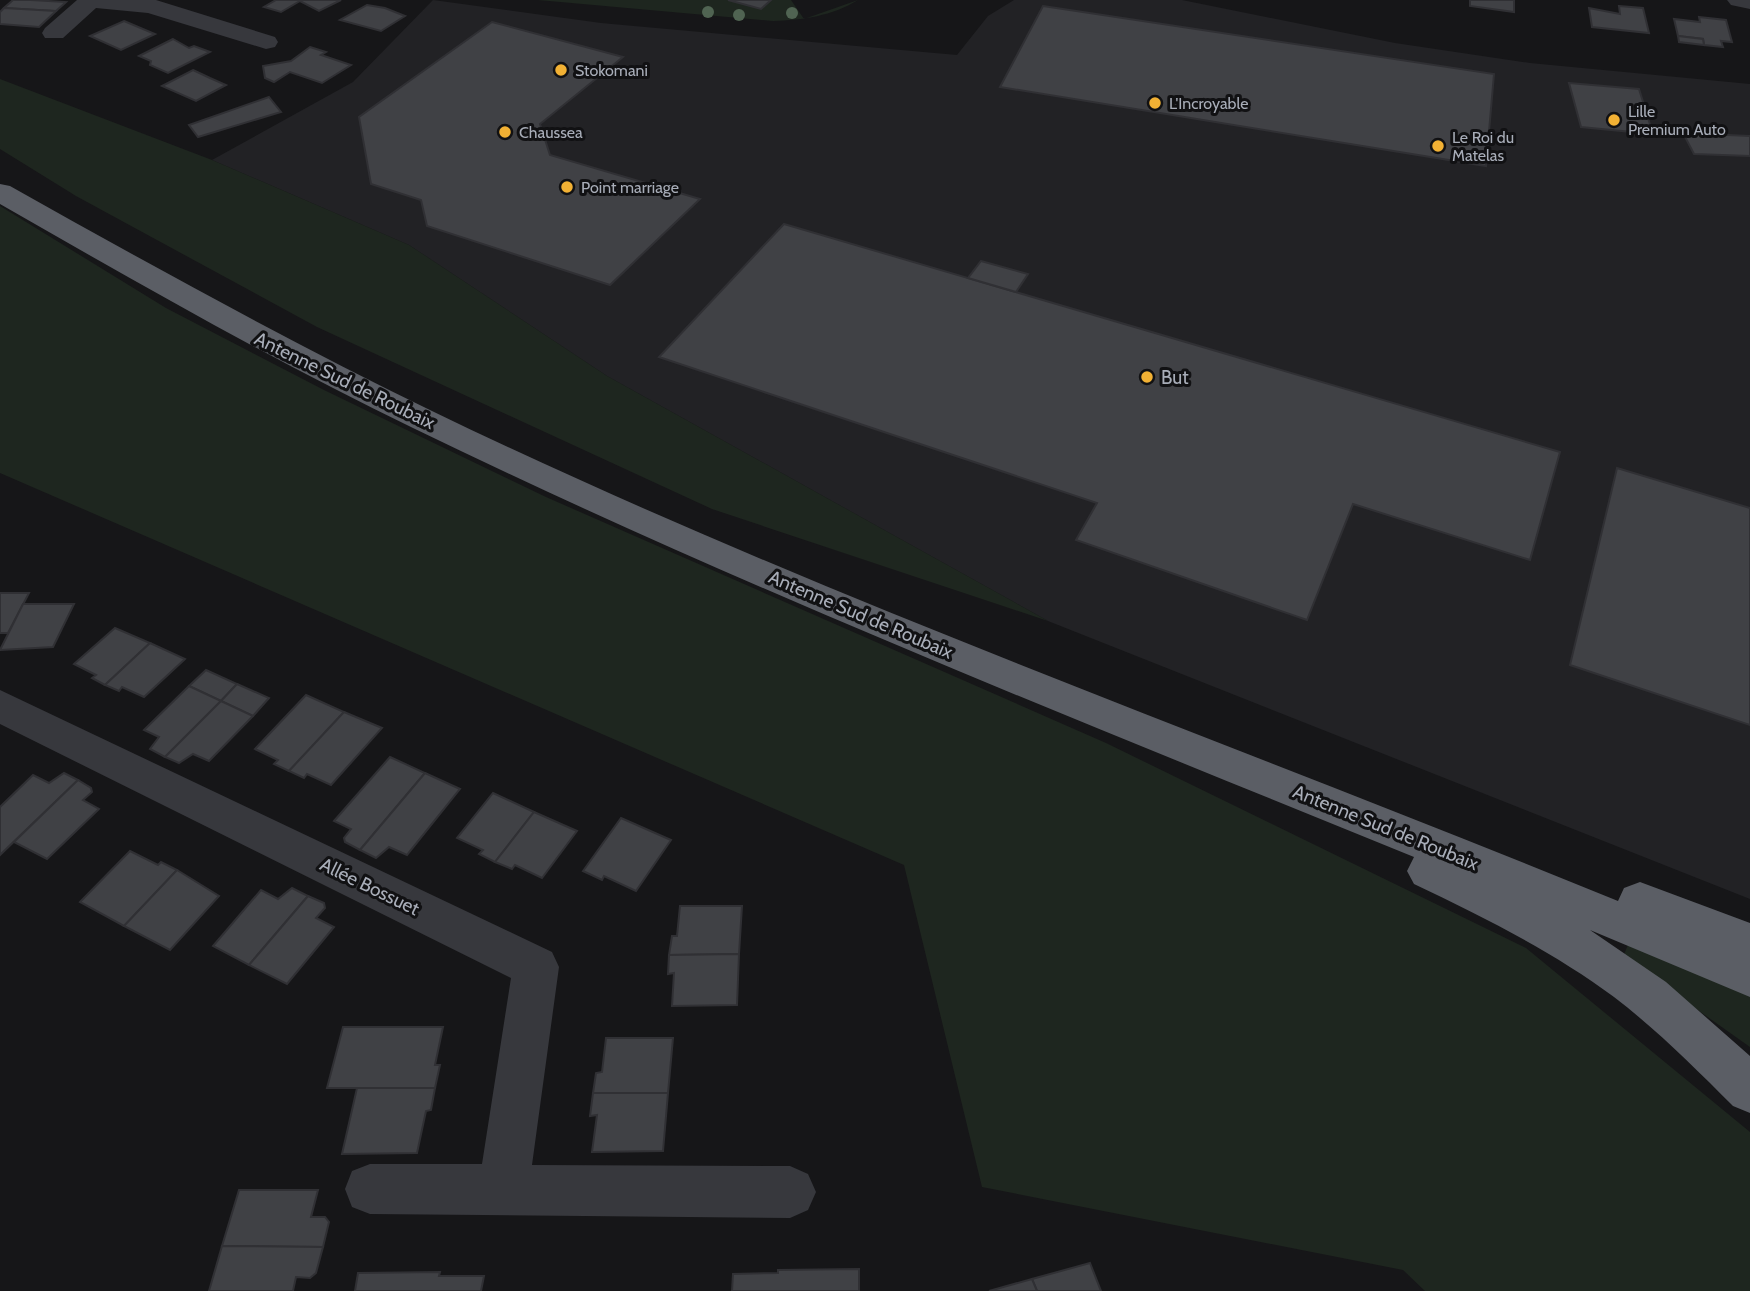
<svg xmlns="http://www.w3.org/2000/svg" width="1750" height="1291" viewBox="0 0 1750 1291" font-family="Cabin,sans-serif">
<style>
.built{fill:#222225}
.green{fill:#1e261f}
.building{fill:#404145;stroke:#303034;stroke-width:2}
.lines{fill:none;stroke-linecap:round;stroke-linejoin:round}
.minor{fill:#37383d;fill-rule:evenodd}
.trunk{fill:#5b5e65;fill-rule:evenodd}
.tree{fill:#506452}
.poi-dot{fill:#f2b134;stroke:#111113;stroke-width:2.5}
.labels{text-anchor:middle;stroke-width:6;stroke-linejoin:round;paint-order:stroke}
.far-poi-label{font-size:16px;fill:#a8adb8;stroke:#111113;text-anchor:start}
.poi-label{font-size:19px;fill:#a8adb8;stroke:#111113;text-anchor:start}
.street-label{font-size:19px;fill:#a8adb8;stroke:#111113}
</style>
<rect width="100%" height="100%" fill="#161618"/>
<polygon class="built" points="433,0 601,23 957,55 988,16 1014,0 1182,0 1395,43 1530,63 1750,84 1750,899 1048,621 607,376 409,245 212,160 353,82"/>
<g class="green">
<path d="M538,0H791L804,19L858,0C832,16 803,20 773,21Z"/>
<polygon points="0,79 212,160 409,245 607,376 1048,621 712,509 317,327 76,196 0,149"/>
<polygon points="0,206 166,308 324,390 546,497 1106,743 1526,948 1750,1132 1750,1291 1425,1291 1403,1270 982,1187 904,865 0,473"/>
<polygon points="1630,940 1750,992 1750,1047 1623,957"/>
</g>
<g class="building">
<polygon points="13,0 31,0 66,2 56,11 4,8"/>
<polygon points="276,0 341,0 319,11 300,1 281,12 264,7"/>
<polygon points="728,0 771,0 761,9"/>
<polygon points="1470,0 1514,0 1514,12 1470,6"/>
<polygon points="367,5 385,8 405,16 381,31 340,20"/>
<polygon points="1043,6 1494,74 1486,166 1000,87"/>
<polygon points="1619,6 1643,8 1649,33 1592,27 1589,8 1620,14"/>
<polygon points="4,8 56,11 39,27 0,24 0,12"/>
<polygon points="1699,17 1726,20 1732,42 1721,41 1723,47 1704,45 1703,39 1678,36 1674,19 1700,22"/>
<polygon points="124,21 155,34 121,50 90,36"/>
<polygon points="492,22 623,57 540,124 550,155 700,199 610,285 427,226 421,200 371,184 359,117"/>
<polygon points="1678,36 1703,39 1704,45 1679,42"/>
<polygon points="173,39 189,48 194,46 210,52 168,73 150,65 151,61 139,56"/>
<polygon points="310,47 326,52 321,55 351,65 322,83 290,72 274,82 265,78 263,66 291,61"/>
<polygon points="193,70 210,78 226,85 196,101 162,86"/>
<polygon points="1569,83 1639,89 1653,134 1581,127"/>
<polygon points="269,97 281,112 198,137 189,125"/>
<polygon points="1683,133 1750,136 1750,156 1694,154"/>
<polygon points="784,224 1560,452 1530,560 1353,504 1307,620 1076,540 1097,503 659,357"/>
<polygon points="981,261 1028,274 1016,292 968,278"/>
<polygon points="1617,468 1750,508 1750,725 1570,665"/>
<polygon points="0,593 29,593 8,633 0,633"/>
<polygon points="23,604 74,604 53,647 0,650"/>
<polygon points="115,628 150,643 105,685 92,678 96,675 74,664"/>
<polygon points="150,643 185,659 144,697 122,687 119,691 105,685"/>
<polygon points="206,670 237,684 221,701 189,686"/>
<polygon points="237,684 269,698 253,716 221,701"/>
<polygon points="189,686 221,701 165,757 150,749 159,737 144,730"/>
<polygon points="306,695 344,712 289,771 274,764 278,760 255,749"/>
<polygon points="221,701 253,716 209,761 193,754 179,763 165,757"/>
<polygon points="344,712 382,728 331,785 307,774 304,778 289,771"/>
<polygon points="390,757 425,773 360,850 345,842 344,838 351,829 334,821"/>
<polygon points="64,773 78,780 0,855 0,807 33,775 49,783"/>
<polygon points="425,773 460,789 407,855 389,847 376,858 360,850"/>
<polygon points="78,780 91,788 92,792 83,800 99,809 47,859 14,842"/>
<polygon points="493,793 534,812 495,862 479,854 483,850 457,838"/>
<polygon points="534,812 577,831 542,878 515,865 512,869 495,862"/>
<polygon points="621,818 671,840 636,891 604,876 602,880 583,871"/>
<polygon points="130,851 158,865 161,862 177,870 124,926 80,902"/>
<polygon points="177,870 219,896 170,950 124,926"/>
<polygon points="292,888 308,896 249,965 213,946 261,890 278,899"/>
<polygon points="308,896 324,903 325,908 316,918 334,927 287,984 249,965"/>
<polygon points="680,906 742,906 739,954 669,955 672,936 677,936"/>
<polygon points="739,954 737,1005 672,1006 674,973 668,974 669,955"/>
<polygon points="343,1027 443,1027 435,1065 440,1065 435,1088 327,1088"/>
<polygon points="606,1038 673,1038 668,1093 593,1093 596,1073 602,1072"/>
<polygon points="357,1088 435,1088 431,1110 426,1111 417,1153 342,1154"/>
<polygon points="593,1093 668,1093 663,1151 592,1152 597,1115 590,1116"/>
<polygon points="239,1190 318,1190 311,1217 325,1217 329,1222 323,1247 222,1246"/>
<polygon points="222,1246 323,1247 316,1273 310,1278 296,1277 293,1291 209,1291"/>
<polygon points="1090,1263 1101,1291 1037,1291 1032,1279"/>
<polygon points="859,1269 859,1291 732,1291 733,1274 778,1273 778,1270"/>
<polygon points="440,1272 439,1276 484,1276 481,1291 355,1291 358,1273"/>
<polygon points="1032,1279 1037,1291 989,1291"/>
</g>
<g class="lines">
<g class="minor">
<polygon points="77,0 156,0 275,37 278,42 275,47 266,49 148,13 96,8 63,38 45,38 42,33 45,28"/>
<polygon points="1727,0 1750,0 1750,9 1731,5"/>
<polygon points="0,690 552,952 559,967 532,1165 790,1166 808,1174 816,1192 808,1210 790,1218 370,1214 352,1207 345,1189 352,1171 370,1164 482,1164 511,978 0,724"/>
</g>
<path class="trunk" d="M0,184L10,186C149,264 288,341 432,411C817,597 1222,739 1618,901L1624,888L1640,882L1750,923V997L1590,930L1666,982L1750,1056V1113L1733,1106C1695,1068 1657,1030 1614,997C1552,951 1483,917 1414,884L1407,871L1414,857C1078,720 740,587 413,428C272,360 136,282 0,204Z"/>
</g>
<g class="tree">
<circle cx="708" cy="12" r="6"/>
<circle cx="792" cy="13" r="6"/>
<circle cx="739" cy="15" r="6"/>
</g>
<g class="poi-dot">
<circle cx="561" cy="70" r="7"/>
<circle cx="1155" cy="103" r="7"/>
<circle cx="1614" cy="120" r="7"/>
<circle cx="505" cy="132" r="7"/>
<circle cx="1438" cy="146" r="7"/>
<circle cx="567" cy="187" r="7"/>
<circle cx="1147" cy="377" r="7"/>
</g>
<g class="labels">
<g class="far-poi-label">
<text x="575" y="76">Stokomani</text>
<text x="1169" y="109">L'Incroyable</text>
<text x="1628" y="117">Lille<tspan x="1628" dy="18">Premium Auto</tspan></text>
<text x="519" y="138">Chaussea</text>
<text x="1452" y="143">Le Roi du<tspan x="1452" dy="18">Matelas</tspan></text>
<text x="581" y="193">Point marriage</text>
</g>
<g class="poi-label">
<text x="1161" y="384">But</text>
</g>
<g class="street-label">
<text transform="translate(345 380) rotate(26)" y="7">Antenne Sud de Roubaix</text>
<text transform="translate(861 614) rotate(23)" y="7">Antenne Sud de Roubaix</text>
<text transform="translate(1386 827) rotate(22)" y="7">Antenne Sud de Roubaix</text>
<text transform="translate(370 886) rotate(26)" y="7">Allée Bossuet</text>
</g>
</g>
</svg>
